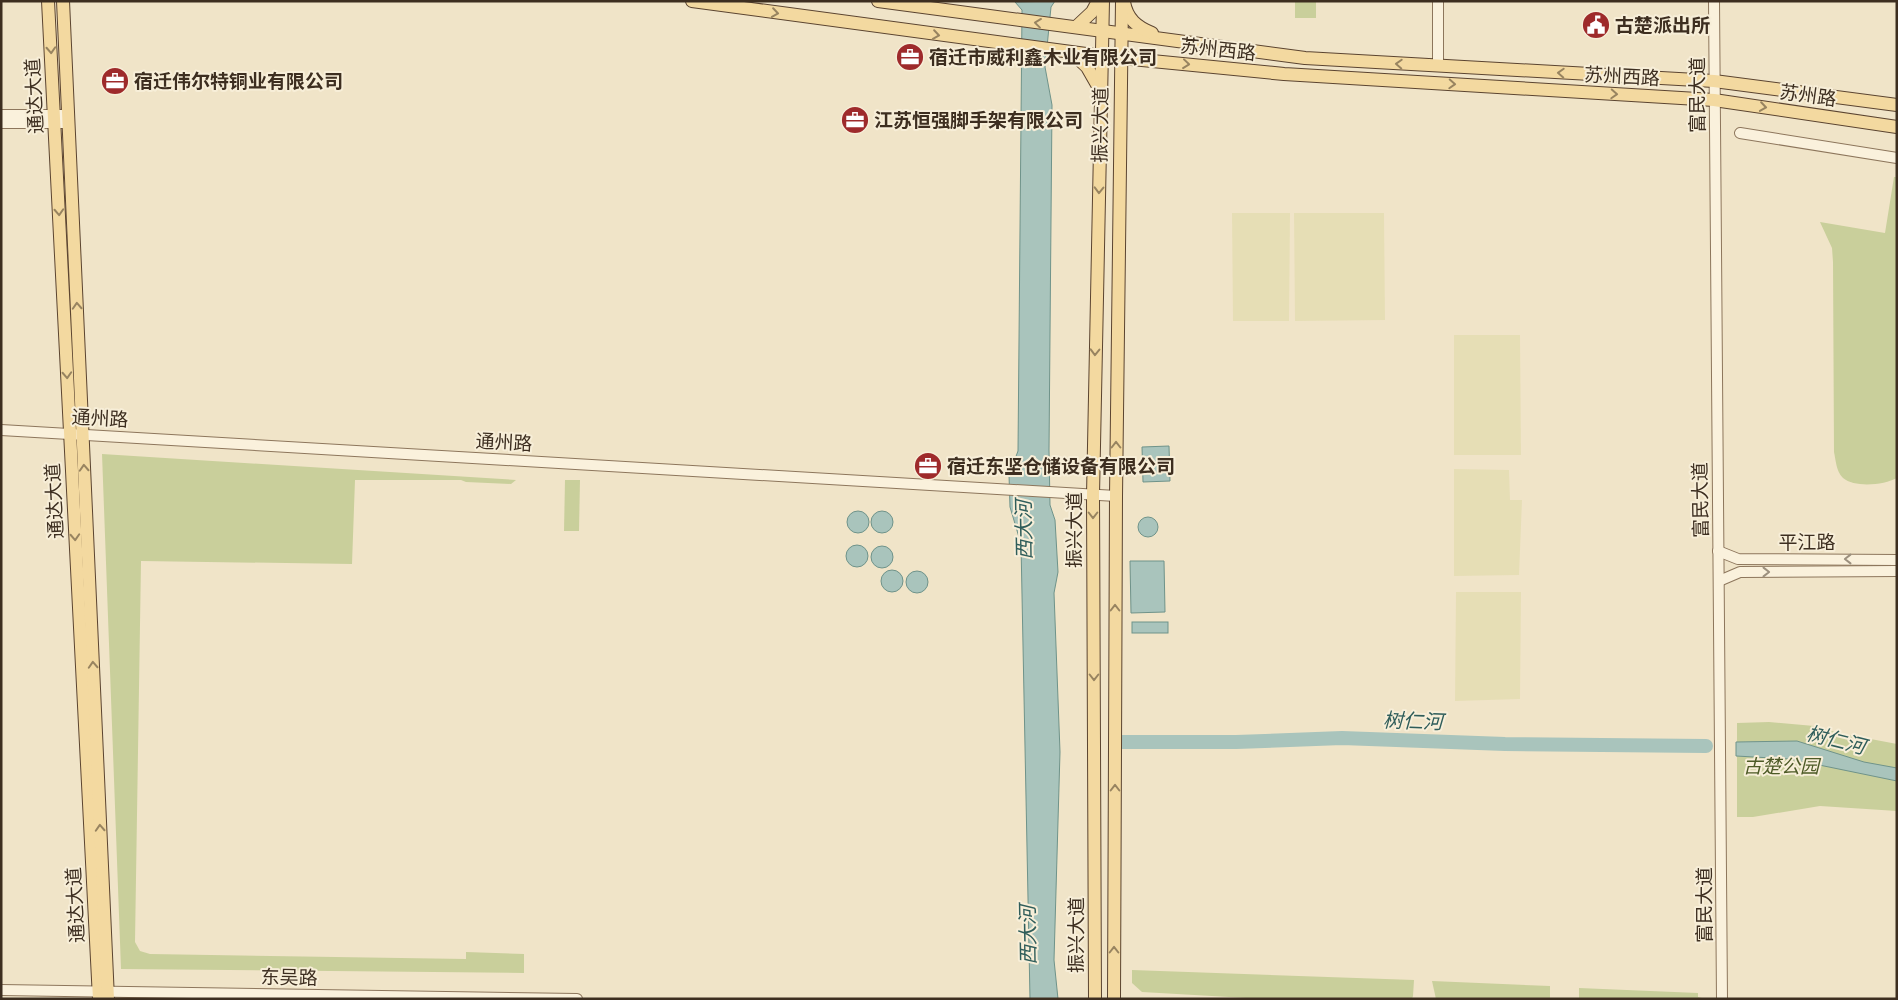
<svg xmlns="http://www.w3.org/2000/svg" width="1898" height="1000" viewBox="0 0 1898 1000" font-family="Spectral,'Noto Sans SC',serif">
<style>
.farmland{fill:#e6deb5}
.green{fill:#c9cf9b}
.water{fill:#a9c4bc;stroke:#6f938a}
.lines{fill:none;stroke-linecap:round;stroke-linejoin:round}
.river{stroke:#a9c4bc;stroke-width:14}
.minor-casing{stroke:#8d765c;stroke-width:12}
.major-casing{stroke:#5b4430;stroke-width:14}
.minor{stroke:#faf1dc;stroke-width:10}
.major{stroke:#f3d9a0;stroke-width:12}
.oneway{stroke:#988460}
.oneway2{stroke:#9c907e}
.labels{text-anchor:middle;stroke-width:4;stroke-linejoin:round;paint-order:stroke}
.poi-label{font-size:19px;font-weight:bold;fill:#3d2e20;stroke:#f7eed8;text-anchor:start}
.street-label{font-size:19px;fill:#3d2e20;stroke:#f7eed8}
.park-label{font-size:19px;font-style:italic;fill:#4d5a26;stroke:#f7eed8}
.water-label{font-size:20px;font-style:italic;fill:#2f5d5a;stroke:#f7eed8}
</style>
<rect width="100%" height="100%" fill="#f0e4c8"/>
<g class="farmland">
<polygon points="1232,213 1290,213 1289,321 1233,321"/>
<polygon points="1294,213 1384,213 1385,320 1295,321"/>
<polygon points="1454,335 1520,335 1521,455 1454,455"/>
<polygon points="1454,469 1509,470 1510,500 1522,500 1519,575 1454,576"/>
<polygon points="1456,592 1521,592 1520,699 1455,701"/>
</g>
<g class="green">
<rect x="1295" y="1" width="21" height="17"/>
<path d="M1894,177H1897V478C1884,485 1855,488 1843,478C1836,471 1836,461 1834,452L1833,262L1832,248L1820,222L1885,233Z"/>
<polygon points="102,454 516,480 511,484 466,482 461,480 355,480 352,564 141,561 135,942 140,951 150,954 466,959 466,952 524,954 524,973 121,969"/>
<polygon points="565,480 580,480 579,531 564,531"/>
<polygon points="1769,722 1814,726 1839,733 1897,744 1897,811 1820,806 1753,817 1737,817 1737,723"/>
<polygon points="1132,970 1414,980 1413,996 1412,999 1264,999 1142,992 1132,983"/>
<polygon points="1432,981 1550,986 1550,999 1436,999"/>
<polygon points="1579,988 1698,993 1698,997 1706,999 1579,999"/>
</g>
<g class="water">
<polygon points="1055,1 1051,7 1045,67 1052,105 1049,450 1050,505 1055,520 1058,572 1054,593 1060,752 1054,960 1058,999 1030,999 1021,544 1010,507 1009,475 1018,451 1022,10 1015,2"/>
<polygon points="1169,446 1170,481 1143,482 1142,447"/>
<circle cx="882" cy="522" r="11"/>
<circle cx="858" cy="522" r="11"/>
<circle cx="1148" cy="527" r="10"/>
<circle cx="857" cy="556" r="11"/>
<circle cx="882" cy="557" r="11"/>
<polygon points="1130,561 1164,561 1165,612 1131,613"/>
<circle cx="892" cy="581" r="11"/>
<circle cx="917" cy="582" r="11"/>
<rect x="1132" y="622" width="36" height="11"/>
<polygon points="1797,741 1864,762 1897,768 1897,781 1790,759 1736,756 1736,742"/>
</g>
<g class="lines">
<polyline class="river" points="1119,742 1236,742 1342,738 1505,744 1706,746"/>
<defs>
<g id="minor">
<polyline points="1438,1 1438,66"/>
<polyline points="1714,1 1722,999"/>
<polyline points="1,115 68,115"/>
<polyline points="1,123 68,123"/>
<polyline points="1740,133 1897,158"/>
<polyline points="1,430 1116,496"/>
<polyline points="1718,551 1738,559 1897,560"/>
<polyline points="1719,581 1740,572 1897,571"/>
<polyline points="1,990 577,999"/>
</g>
<g id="major">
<polyline points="48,1 99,999"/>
<polyline points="63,1 108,999"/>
<polyline points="692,1 1101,56 1284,74 1714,100 1897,127"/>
<polyline points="878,1 1305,58 1714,81 1897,105"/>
<path d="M1124,2C1127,19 1137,27 1152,33"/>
<polyline points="1076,27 1092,12 1098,1"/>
<polyline points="1072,53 1087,67 1099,88"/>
<polyline points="1095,999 1093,495 1103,1"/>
<polyline points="1114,999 1116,496 1122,1"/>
</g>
</defs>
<use href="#minor" class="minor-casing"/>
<use href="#major" class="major-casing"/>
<use href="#minor" class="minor"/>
<use href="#major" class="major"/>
</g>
<defs><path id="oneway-chevron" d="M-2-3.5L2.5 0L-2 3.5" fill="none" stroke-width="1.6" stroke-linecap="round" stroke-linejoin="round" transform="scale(1.25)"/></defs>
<g class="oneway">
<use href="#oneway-chevron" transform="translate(775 13) rotate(8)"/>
<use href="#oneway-chevron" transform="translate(1038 23) rotate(-173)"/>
<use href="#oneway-chevron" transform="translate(936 35) rotate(8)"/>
<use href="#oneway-chevron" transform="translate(51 50) rotate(87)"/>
<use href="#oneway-chevron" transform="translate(1186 64) rotate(6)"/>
<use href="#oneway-chevron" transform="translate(1399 64) rotate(-177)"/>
<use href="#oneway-chevron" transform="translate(1561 73) rotate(-177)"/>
<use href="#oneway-chevron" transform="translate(1452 84) rotate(3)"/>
<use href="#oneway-chevron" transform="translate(1614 94) rotate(3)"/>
<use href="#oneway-chevron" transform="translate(1763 107) rotate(8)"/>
<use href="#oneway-chevron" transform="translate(1099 190) rotate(91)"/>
<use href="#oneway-chevron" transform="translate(59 212) rotate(87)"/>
<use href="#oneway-chevron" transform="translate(77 306) rotate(-93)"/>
<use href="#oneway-chevron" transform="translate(1095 352) rotate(91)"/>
<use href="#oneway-chevron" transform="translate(67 375) rotate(87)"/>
<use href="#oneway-chevron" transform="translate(1116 445) rotate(-90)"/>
<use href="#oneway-chevron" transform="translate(84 468) rotate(-93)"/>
<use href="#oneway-chevron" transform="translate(1093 515) rotate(90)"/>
<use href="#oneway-chevron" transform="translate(75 537) rotate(87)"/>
<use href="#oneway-chevron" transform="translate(1115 608) rotate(-90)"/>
<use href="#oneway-chevron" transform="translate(93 665) rotate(-93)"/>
<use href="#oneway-chevron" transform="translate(1094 677) rotate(90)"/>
<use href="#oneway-chevron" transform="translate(1115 788) rotate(-90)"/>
<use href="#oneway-chevron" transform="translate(100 828) rotate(-93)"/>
<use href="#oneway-chevron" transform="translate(1114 950) rotate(-90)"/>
</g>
<g class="oneway2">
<use href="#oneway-chevron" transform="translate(1848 559) rotate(-180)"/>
<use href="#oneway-chevron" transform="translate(1766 572)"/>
</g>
<defs>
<symbol id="civic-disc" viewBox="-11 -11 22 22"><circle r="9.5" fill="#9e2a2b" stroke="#f7eed8"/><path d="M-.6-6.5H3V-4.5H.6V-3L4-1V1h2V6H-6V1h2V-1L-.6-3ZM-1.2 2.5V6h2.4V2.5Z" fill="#fff"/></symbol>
<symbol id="office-disc" viewBox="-11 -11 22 22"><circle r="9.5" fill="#9e2a2b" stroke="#f7eed8"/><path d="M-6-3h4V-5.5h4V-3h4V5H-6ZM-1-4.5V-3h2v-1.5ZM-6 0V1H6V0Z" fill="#fff"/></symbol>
</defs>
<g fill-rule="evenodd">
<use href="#civic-disc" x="1580" y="9" width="32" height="32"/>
<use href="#office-disc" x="894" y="41" width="32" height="32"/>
<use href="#office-disc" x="99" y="65" width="32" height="32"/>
<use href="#office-disc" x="839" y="104" width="32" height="32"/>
<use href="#office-disc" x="912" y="450" width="32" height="32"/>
</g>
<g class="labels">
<g class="poi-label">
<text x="1615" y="32">古楚派出所</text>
<text x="929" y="64">宿迁市威利鑫木业有限公司</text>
<text x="134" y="88">宿迁伟尔特铜业有限公司</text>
<text x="874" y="127">江苏恒强脚手架有限公司</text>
<text x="947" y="473">宿迁东坚仓储设备有限公司</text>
</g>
<g class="street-label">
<text transform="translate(1218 49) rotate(6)" y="7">苏州西路</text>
<text transform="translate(1622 76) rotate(3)" y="7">苏州西路</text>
<text transform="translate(1697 95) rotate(-90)" y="7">富民大道</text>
<text transform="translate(1808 95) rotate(8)" y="7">苏州路</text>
<text transform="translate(34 96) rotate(-93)" y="7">通达大道</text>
<text transform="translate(1100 125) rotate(-89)" y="7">振兴大道</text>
<text transform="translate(100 418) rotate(3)" y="7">通州路</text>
<text transform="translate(504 442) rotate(3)" y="7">通州路</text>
<text transform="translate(1700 500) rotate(-91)" y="7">富民大道</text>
<text transform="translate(54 501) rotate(-93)" y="7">通达大道</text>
<text transform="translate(1074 530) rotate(-90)" y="7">振兴大道</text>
<text x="1807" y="549">平江路</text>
<text transform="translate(75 905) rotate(-93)" y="7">通达大道</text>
<text transform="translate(1704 905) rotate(-90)" y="7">富民大道</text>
<text transform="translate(1076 935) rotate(-90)" y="7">振兴大道</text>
<text transform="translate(289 977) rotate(1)" y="7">东吴路</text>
</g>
<g class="park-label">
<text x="1781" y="773">古楚公园</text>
</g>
<g class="water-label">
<text transform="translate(1024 530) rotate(-91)" y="7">西大河</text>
<text transform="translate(1413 721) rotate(2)" y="7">树仁河</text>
<text transform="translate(1836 740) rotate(14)" y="7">树仁河</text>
<text transform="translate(1028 935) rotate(-91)" y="7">西大河</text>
</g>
</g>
<rect width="1898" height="1000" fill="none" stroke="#3d2e20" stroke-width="5"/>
</svg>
